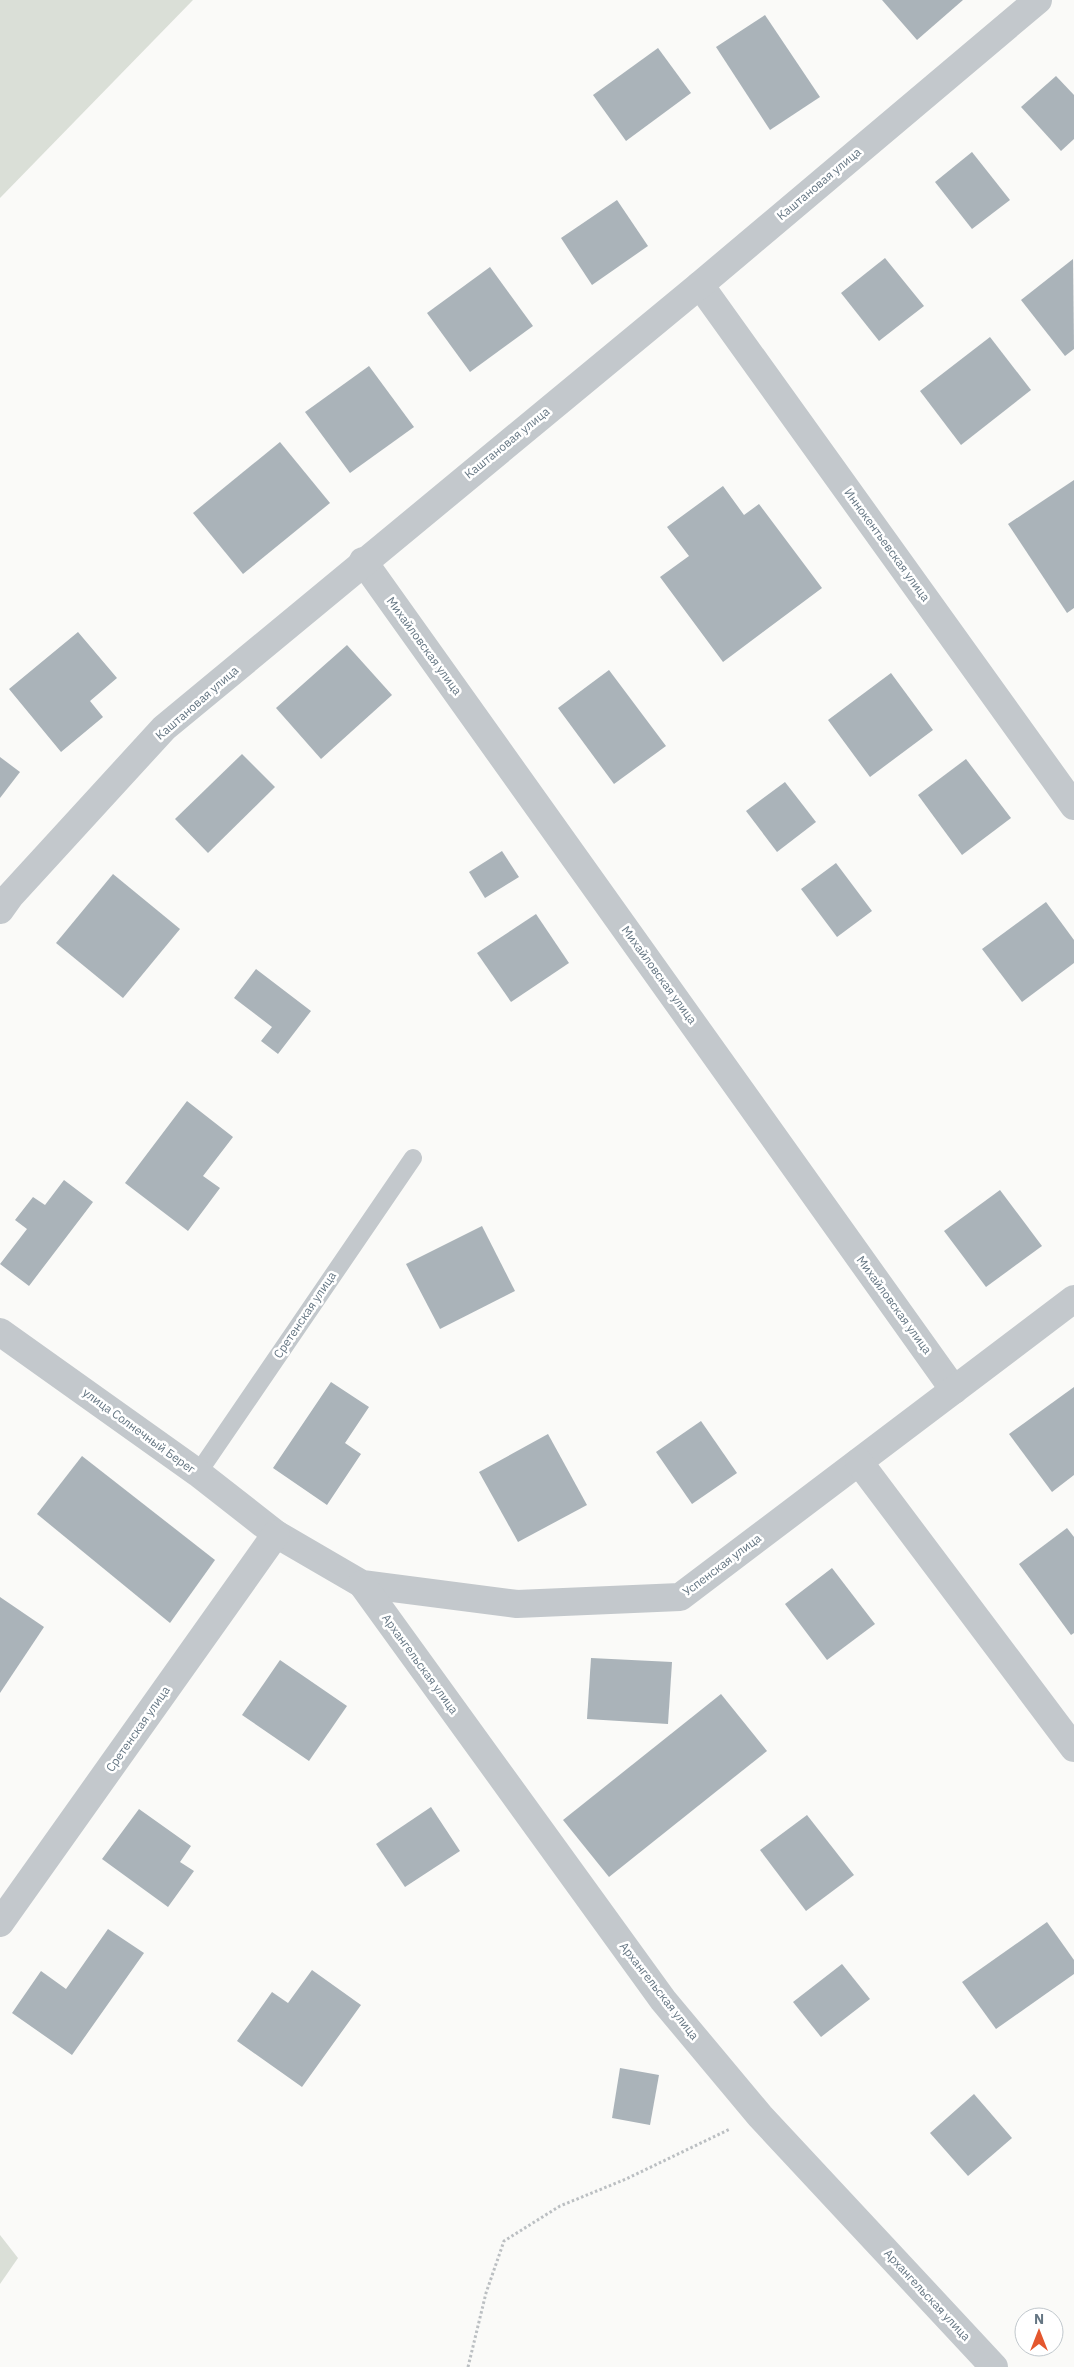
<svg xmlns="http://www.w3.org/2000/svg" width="1074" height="2367" viewBox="0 0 1074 2367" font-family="'IBM Plex Sans',sans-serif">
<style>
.green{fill:#dadfd7}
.building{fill:#aab3b9}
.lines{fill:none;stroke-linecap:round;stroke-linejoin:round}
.path{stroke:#bbbfc2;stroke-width:3;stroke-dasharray:2.5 2.5;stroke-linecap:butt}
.lane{stroke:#c3c8cc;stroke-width:18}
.street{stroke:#c3c8cc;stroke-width:28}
.labels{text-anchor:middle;stroke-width:5;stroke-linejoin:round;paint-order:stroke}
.street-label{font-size:12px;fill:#657683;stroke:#fff}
</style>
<rect width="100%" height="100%" fill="#fafaf8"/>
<g class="green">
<polygon points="0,0 193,0 0,198"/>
<polygon points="0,2235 18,2258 0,2284"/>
</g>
<g class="building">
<polygon points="882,0 963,0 917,40"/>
<polygon points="765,15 820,97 770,130 716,47"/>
<polygon points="658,48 691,93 626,141 593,95"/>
<polygon points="1056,76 1074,95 1074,139 1061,151 1021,107"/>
<polygon points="972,152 1010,200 972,229 935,182"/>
<polygon points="617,200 648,246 592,285 561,238"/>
<polygon points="885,258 924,306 879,341 841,293"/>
<polygon points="1073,259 1074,349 1065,356 1021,300"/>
<polygon points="490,267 533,326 470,372 427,313"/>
<polygon points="990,337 1031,390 961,445 920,391"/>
<polygon points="369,366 414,427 350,473 305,412"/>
<polygon points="280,442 330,503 243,574 193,513"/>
<polygon points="1074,480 1074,608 1067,613 1008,524"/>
<polygon points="723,486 744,515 759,504 822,588 723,662 660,577 689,556 667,527"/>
<polygon points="78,632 117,678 90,701 103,717 61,752 9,689"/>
<polygon points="347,645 392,695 321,759 276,708"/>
<polygon points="609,670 666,746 614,784 558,708"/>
<polygon points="891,673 933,730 870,777 828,720"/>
<polygon points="242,754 275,787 208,853 175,819"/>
<polygon points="0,757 20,772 0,798"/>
<polygon points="966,759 1011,818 962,855 918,795"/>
<polygon points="785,782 816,822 777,852 746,811"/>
<polygon points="502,851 519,877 485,898 469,872"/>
<polygon points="836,863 872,911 837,937 801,889"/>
<polygon points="113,874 180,929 123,998 56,943"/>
<polygon points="1046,902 1074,940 1074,963 1022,1002 982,949"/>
<polygon points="536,914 569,963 511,1002 477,953"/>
<polygon points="256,969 311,1011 278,1054 261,1041 272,1027 234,998"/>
<polygon points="187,1101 233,1137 203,1176 220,1188 188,1231 125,1183"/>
<polygon points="64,1180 93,1202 29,1286 0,1264 27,1229 15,1220 33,1197 45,1205"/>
<polygon points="1000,1190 1042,1246 986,1287 944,1231"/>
<polygon points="482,1226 515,1291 440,1329 406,1264"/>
<polygon points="331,1382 369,1407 345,1443 361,1454 327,1505 273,1468"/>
<polygon points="1074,1387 1074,1475 1052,1492 1009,1434"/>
<polygon points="701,1421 737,1473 692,1504 656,1452"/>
<polygon points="548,1434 587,1505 518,1542 479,1472"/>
<polygon points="82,1456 215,1560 170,1623 37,1514"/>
<polygon points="1067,1528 1074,1537 1074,1633 1071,1635 1019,1564"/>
<polygon points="832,1568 875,1624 827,1660 785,1604"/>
<polygon points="0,1597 44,1627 0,1693"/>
<polygon points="591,1658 672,1662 668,1724 587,1719"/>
<polygon points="280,1660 347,1706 309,1761 242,1715"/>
<polygon points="721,1694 767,1751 609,1877 563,1820"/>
<polygon points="431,1807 460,1851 405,1887 376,1844"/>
<polygon points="139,1809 191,1846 180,1862 194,1871 168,1907 102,1859"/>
<polygon points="807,1815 854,1875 806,1911 760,1850"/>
<polygon points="1047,1922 1074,1960 1074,1974 996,2029 962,1982"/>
<polygon points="108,1929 144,1953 72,2055 12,2013 41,1971 66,1989"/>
<polygon points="842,1964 870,1999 821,2037 793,2002"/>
<polygon points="312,1970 361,2005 302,2087 237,2041 272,1992 288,2003"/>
<polygon points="620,2068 659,2075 650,2125 612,2118"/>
<polygon points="974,2094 1012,2138 968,2176 930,2133"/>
</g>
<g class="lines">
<polyline class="path" points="468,2367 486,2293 504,2241 560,2206 626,2179 730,2129"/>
<polyline class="lane" points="198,1473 413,1158"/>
<g class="street">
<polyline points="700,285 1074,806"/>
<polyline points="363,561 954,1390"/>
<polyline points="0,910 10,896 164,728 700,285 1038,0"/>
<polyline points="0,1332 198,1473 276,1534 362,1584 517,1604 680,1597 1074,1299"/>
<polyline points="859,1462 1074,1748"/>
<polyline points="362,1584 663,2000 760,2116 994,2367"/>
<polyline points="0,1923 276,1534"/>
</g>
</g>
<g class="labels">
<g class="street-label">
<text transform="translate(819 184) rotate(-40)" y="4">Каштановая улица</text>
<text transform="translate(507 443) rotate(-39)" y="4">Каштановая улица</text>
<text transform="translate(887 545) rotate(54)" y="4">Иннокентьевская улица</text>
<text transform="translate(424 646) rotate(54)" y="4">Михайловская улица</text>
<text transform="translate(197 703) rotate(-41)" y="4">Каштановая улица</text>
<text transform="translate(659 975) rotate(54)" y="4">Михайловская улица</text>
<text transform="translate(894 1305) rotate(54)" y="4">Михайловская улица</text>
<text transform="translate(305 1315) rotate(-56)" y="4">Сретенская улица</text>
<text transform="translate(139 1431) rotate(36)" y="4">улица Солнечный Берег</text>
<text transform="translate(722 1565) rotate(-37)" y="4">Успенская улица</text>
<text transform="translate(420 1664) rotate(54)" y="4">Архангельская улица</text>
<text transform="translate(138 1729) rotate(-55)" y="4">Сретенская улица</text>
<text transform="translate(659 1991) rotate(52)" y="4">Архангельская улица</text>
<text transform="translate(927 2295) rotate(47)" y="4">Архангельская улица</text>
</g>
</g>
<g transform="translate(1039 2332)"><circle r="24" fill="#ffffff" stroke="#c1c8cd"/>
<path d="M0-4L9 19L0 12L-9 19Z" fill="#e4572e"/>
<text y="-8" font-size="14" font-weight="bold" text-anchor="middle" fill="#657683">N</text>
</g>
</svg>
